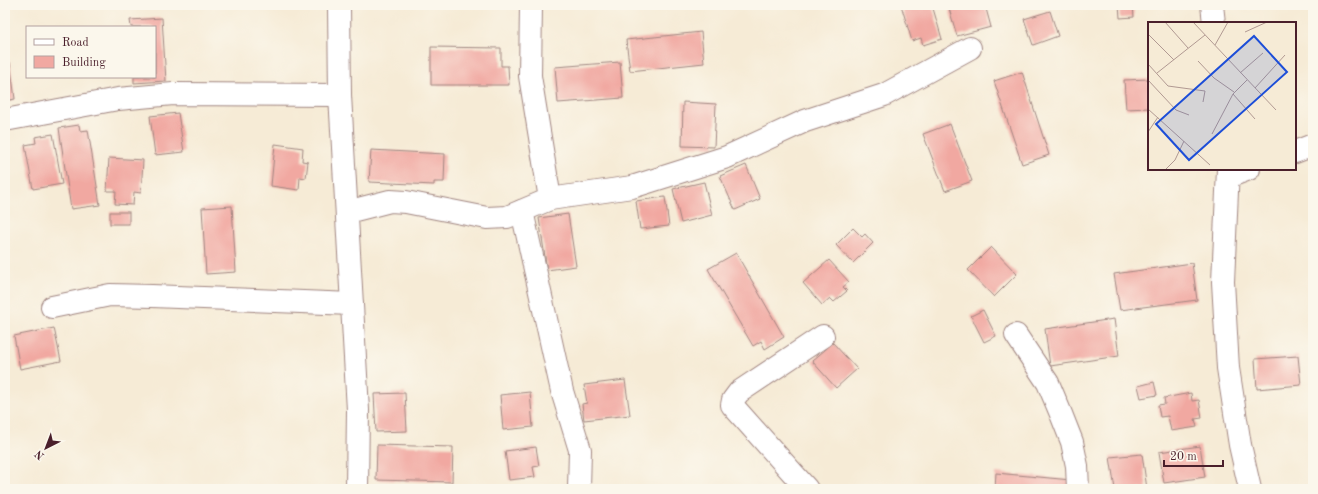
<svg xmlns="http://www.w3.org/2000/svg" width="1318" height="494" viewBox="0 0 1318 494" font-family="'Old Standard TT',serif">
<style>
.building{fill:#f1a8a1}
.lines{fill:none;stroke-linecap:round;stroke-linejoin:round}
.minor-casing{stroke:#a08580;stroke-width:24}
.minor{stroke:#fff;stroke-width:22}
.inset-road{fill:none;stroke:#b19992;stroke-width:1}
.view{fill:#1d4ed8;fill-opacity:0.15;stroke:#1d4ed8;stroke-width:2}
.inset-edge{fill:none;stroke:#4a1f2b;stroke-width:2}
</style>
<rect width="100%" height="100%" fill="#fbf7ec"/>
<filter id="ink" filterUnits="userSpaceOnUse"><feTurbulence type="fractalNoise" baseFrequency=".025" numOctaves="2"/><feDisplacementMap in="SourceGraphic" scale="8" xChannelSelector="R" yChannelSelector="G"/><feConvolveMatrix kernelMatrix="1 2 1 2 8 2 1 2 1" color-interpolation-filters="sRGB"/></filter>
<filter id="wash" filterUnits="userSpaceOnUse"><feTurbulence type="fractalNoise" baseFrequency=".012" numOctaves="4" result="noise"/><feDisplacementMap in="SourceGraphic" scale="16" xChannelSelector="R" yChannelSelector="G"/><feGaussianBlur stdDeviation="0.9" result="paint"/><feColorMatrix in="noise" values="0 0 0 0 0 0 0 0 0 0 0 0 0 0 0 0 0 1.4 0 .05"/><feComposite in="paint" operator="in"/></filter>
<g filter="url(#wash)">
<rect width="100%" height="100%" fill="#f6ebd6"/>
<g id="blocks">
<g class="building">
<polygon points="901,5 932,5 942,39 923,45 921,38 912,41"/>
<polygon points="948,5 985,5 991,27 957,36"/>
<polygon points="1119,5 1133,5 1134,17 1120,18"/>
<polygon points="1050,11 1058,36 1033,45 1024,19"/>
<polygon points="162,18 166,81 134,83 134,77 155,77 155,27 131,27 130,20"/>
<polygon points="701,32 704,63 630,71 626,40"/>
<polygon points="431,47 501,48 501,66 508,66 509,85 431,85"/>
<polygon points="5,62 10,62 15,99 5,101"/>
<polygon points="620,62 623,98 558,103 555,67"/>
<polygon points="1022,72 1049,155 1022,164 994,81"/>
<polygon points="1149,79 1149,108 1126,109 1124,80"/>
<polygon points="683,102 716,104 714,147 682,146"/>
<polygon points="178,113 184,152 155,155 150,116"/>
<polygon points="950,124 972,181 945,191 923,134"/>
<polygon points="79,125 80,131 88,130 100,205 71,209 59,128"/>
<polygon points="53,134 62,184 33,189 25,145 36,143 35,137"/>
<polygon points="275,144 303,148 302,161 308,162 306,178 300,177 299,190 271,186"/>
<polygon points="371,150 445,154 444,182 434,182 434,185 369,182"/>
<polygon points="109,158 143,160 141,193 134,192 133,205 115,204 116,191 107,191"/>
<polygon points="746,165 760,199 735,210 720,176"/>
<polygon points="704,182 712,215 681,223 673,189"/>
<polygon points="665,197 669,226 640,229 636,201"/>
<polygon points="232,206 236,272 206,274 202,208"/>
<rect x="110" y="212" width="19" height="12"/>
<polygon points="568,214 576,266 547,270 539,218"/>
<polygon points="853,228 862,237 865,234 873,243 853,263 836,245"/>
<polygon points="991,247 1017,274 994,297 968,270"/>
<polygon points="736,253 784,337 765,349 761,341 753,346 708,269"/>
<polygon points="829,260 849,282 843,287 847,291 834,302 830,298 822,305 803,283"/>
<polygon points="1192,263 1197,300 1120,310 1114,274"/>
<polygon points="983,310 996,336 984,342 971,316"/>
<polygon points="1114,319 1119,356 1050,366 1045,329"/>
<polygon points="54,328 61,361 20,369 14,336"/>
<polygon points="833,343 857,369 836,388 812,361"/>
<polygon points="1298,356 1301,385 1257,389 1255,359"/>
<polygon points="625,380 630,415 584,420 582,404 587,403 584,385"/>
<polygon points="1154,382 1157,395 1141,398 1138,386"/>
<polygon points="530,392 533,427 503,430 500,395"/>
<polygon points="405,393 407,431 376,432 374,394"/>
<polygon points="1191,393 1192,401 1199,400 1202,418 1195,419 1197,427 1171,431 1168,416 1160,417 1158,405 1165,404 1164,398"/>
<polygon points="377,445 453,447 452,482 376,480"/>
<polygon points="1200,446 1205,477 1164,483 1159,452"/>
<polygon points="536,447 539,466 533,467 535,477 509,480 505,451"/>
<polygon points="1142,454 1147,489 1115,489 1110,457"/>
<polygon points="996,473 1071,480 1071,489 995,489"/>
</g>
</g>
</g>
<g filter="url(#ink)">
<use href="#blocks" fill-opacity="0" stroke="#a08580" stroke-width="1"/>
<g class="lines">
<defs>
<g id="minor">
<polyline points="339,5 340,95 358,410 357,489"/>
<polyline points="1212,5 1214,23"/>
<polyline points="5,120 118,99 173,94 340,95"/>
<polyline points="1295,152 1313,145"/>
<polyline points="1228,169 1223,282 1228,368 1240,445 1250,489"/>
<polyline points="1228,177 1249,169"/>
<polyline points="550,199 632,187 727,157 805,121 884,95 970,48"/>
<polyline points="522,211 562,391 580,450 579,489"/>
<polyline points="347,212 390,201 406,202 487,218 507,217 550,199 530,76 531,5"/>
<polyline points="52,307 110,295 152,296 352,304"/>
<polyline points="1016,335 1048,383 1061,414 1072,442 1077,466 1078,489"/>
<polyline points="807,489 732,405 733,400 739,392 823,336"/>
</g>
</defs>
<use href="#minor" class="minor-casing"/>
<use href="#minor" class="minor"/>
</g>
</g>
<g transform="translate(1148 22)">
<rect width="148" height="148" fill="#f6ebd6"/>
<path class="inset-road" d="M17,0L40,26M45,0L128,88M97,10L119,0M0,12L26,38M67,23L80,0M50,39L66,56L86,70M0,42L20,64L57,69L55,80M9,51L57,13M92,51L115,31M0,58L28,88L41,93M99,58L85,72L107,97M107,66L137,33M0,87L62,143M0,110L10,95M64,112L85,72M17,148L27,138L36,119"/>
<path class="view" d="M106,14L139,50L41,138L8,102Z"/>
<rect width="148" height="148" class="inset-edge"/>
</g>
<rect width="1318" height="494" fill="none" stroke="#fbf7ec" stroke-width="20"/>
<rect x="26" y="26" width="130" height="52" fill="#fbf7ec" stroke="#b4a19f"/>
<rect x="34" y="39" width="20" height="6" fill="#ffffff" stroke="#b4a19f"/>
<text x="62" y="46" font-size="12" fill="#4a1f2b">Road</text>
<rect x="34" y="56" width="20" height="12" fill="#f1a8a1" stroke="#b4a19f"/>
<text x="62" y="66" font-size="12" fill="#4a1f2b">Building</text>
<g transform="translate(46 448) rotate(222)" stroke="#fbf7ec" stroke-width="3" paint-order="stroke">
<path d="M0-3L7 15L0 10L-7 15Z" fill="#4a1f2b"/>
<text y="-6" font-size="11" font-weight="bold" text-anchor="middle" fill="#4a1f2b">N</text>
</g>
<path d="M1164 460v6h59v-6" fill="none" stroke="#4a1f2b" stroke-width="2"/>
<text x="1170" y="460" font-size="12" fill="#4a1f2b" stroke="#fbf7ec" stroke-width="3" paint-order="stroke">20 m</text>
</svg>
